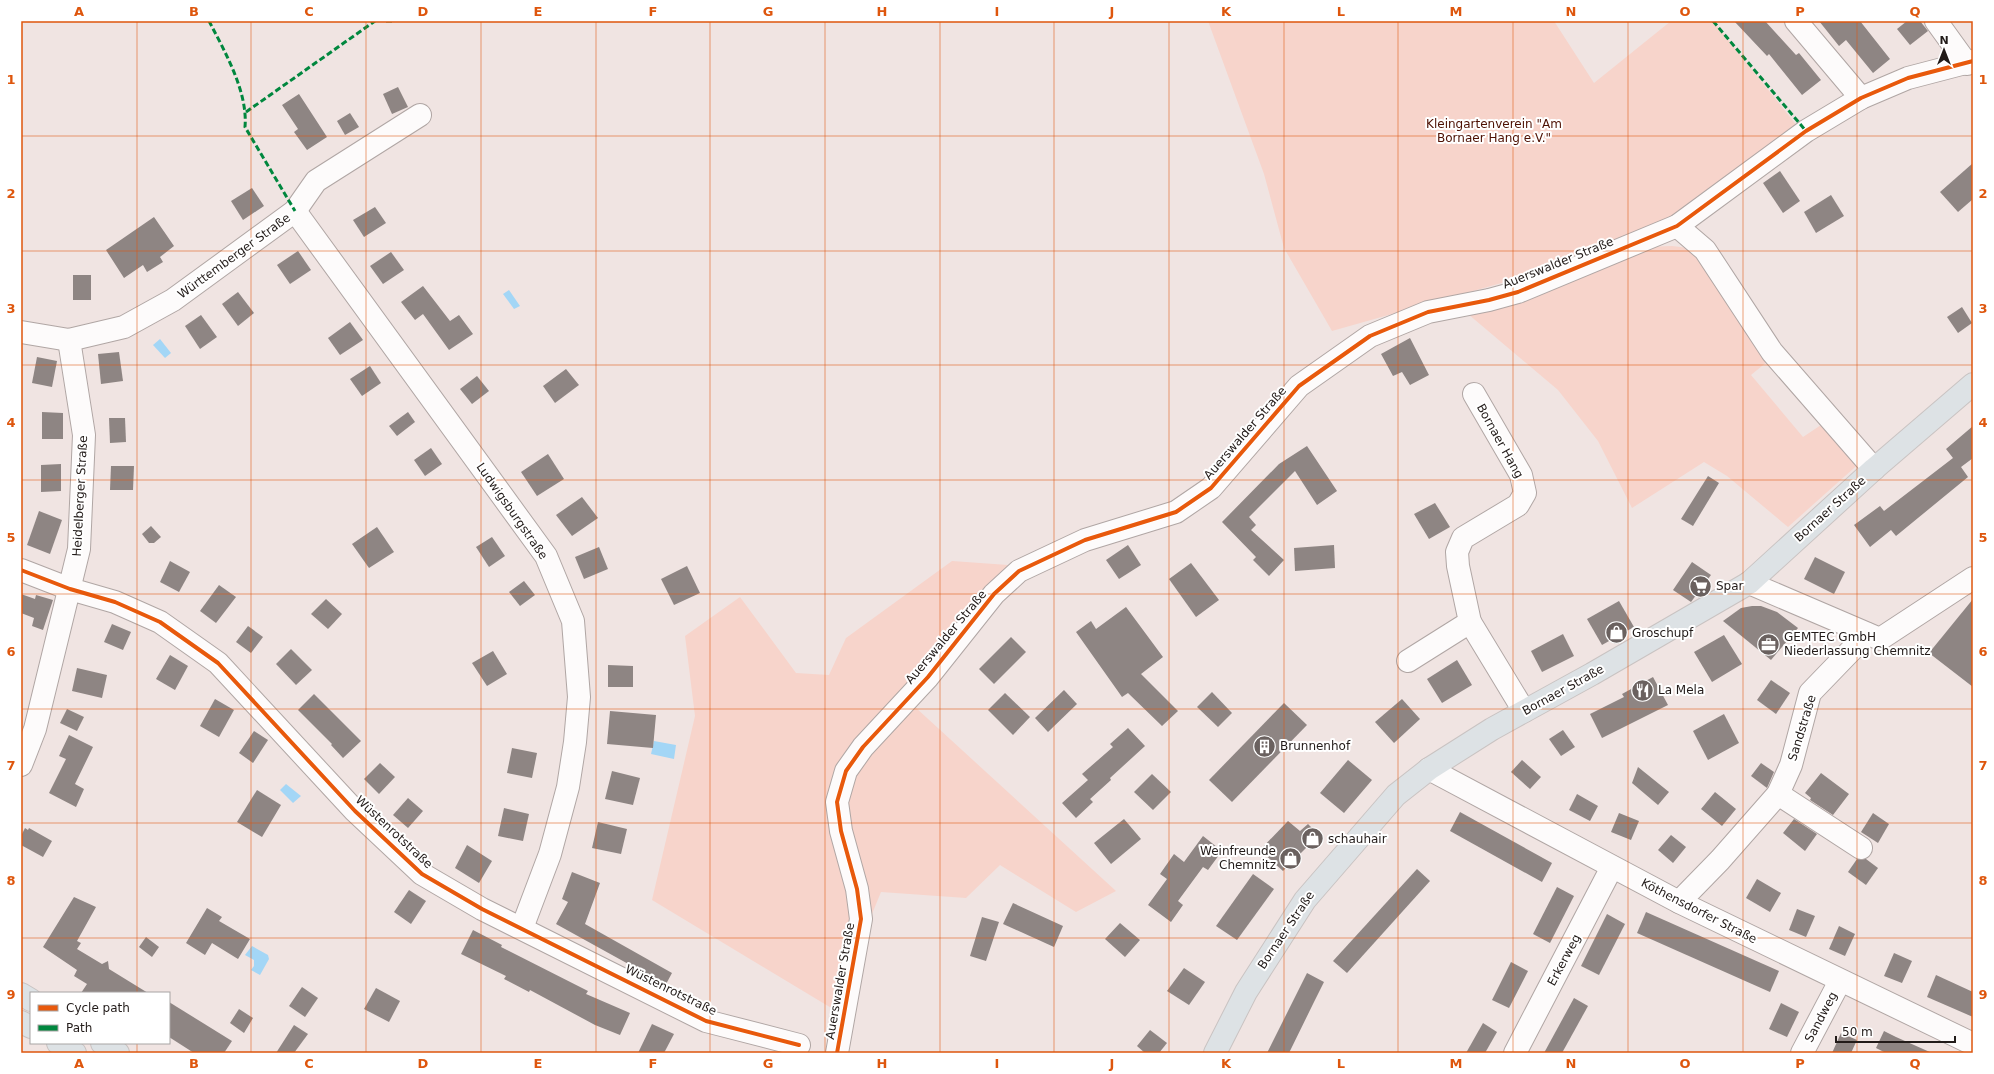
<svg xmlns="http://www.w3.org/2000/svg" width="1994" height="1074" viewBox="0 0 1994 1074" font-family="'DejaVu Sans',sans-serif">
<style>
.green{fill:#f7d4cb}
.water{fill:#a3d6f6}
.building{fill:#8e8583}
.lines{fill:none;stroke-linecap:round;stroke-linejoin:round}
.minor-casing{stroke:#b0a6a4;stroke-width:24}
.major-casing{stroke:#c9c3c2;stroke-width:24}
.minor{stroke:#fdfbfb;stroke-width:22}
.major{stroke:#dde2e5;stroke-width:22}
.quiet{stroke:#00873e;stroke-width:3;stroke-dasharray:6 3;stroke-linecap:butt}
.cycleway-casing{stroke:#fff;stroke-width:6}
.cycleway{stroke:#e8590c;stroke-width:4}
.grid{fill:none;stroke:#de560d;stroke-width:1;stroke-opacity:0.55}
.labels{text-anchor:middle;stroke-width:4;stroke-linejoin:round;paint-order:stroke}
.park-label{font-size:12px;fill:#4d1002;stroke:#fff}
.street-label{font-size:12px;fill:#221b19;stroke:#fff}
.poi-label{font-size:12px;fill:#221b19;stroke:#fff;text-anchor:start}
.neatline{fill:none;stroke:#de560d;stroke-width:1.5}
.grid-label{font-size:13px;text-anchor:middle;font-weight:bold;fill:#de560d}
</style>
<rect width="100%" height="100%" fill="#f0e4e2"/>
<g class="green">
<polygon points="1208,21 1554,21 1594,83 1671,21 1713,21 1798,127 1685,206 1677,226 1647,247 1672,246 1689,248 1700,258 1768,361 1751,375 1803,437 1827,421 1863,460 1788,527 1727,476 1704,462 1632,508 1598,441 1558,390 1468,314 1517,292 1505,282 1332,331 1284,248 1264,174"/>
<polygon points="952,561 1008,565 903,696 1116,891 1076,912 1000,865 966,898 881,892 833,1009 652,900 695,716 685,636 740,597 796,673 829,675 846,638"/>
</g>
<g class="water">
<polygon points="509,290 520,306 514,309 503,294"/>
<polygon points="160,339 171,353 165,358 153,345"/>
<polygon points="654,741 676,745 674,759 651,754"/>
<polygon points="286,784 301,796 293,803 280,790"/>
<polygon points="252,946 268,955 269,959 260,975 251,970 254,966 254,960 245,955"/>
</g>
<g class="building">
<polygon points="1734,21 1765,21 1796,55 1799,53 1821,80 1802,95 1769,54 1767,56"/>
<polygon points="1819,21 1860,21 1890,59 1873,73 1846,40 1839,46"/>
<polygon points="1907,21 1920,21 1928,31 1910,45 1897,29"/>
<polygon points="398,87 408,107 392,114 383,94"/>
<polygon points="299,94 327,137 307,150 294,132 298,129 282,105"/>
<polygon points="350,113 359,127 345,135 337,121"/>
<polygon points="1973,163 1973,199 1958,212 1940,192"/>
<polygon points="1780,171 1800,201 1783,213 1763,183"/>
<polygon points="252,188 264,206 243,220 231,201"/>
<polygon points="1831,195 1844,216 1816,233 1804,212"/>
<polygon points="375,207 386,223 364,237 353,220"/>
<polygon points="154,217 174,246 160,257 163,262 147,272 143,265 124,278 106,250"/>
<polygon points="298,251 311,270 290,284 277,265"/>
<polygon points="391,252 404,270 383,284 370,266"/>
<rect x="73" y="275" width="18" height="25"/>
<polygon points="423,286 450,321 459,315 473,334 449,350 423,314 415,320 401,302"/>
<polygon points="238,292 254,313 238,326 222,304"/>
<polygon points="1962,307 1972,323 1958,333 1947,317"/>
<polygon points="201,315 217,337 200,349 185,326"/>
<polygon points="350,322 363,340 340,355 328,338"/>
<polygon points="1410,338 1429,375 1410,385 1402,372 1393,376 1381,354"/>
<polygon points="119,352 123,381 101,384 98,354"/>
<polygon points="37,357 57,361 52,387 32,383"/>
<polygon points="370,366 381,383 362,396 350,379"/>
<polygon points="566,369 579,385 555,403 543,386"/>
<polygon points="477,376 489,391 472,404 460,389"/>
<polygon points="42,412 63,413 63,439 42,439"/>
<polygon points="408,412 415,422 397,436 389,426"/>
<polygon points="109,418 125,418 126,442 110,443"/>
<polygon points="1973,426 1973,458 1961,467 1968,477 1896,536 1891,530 1870,547 1854,525 1880,506 1884,511 1953,458 1946,449"/>
<polygon points="1307,446 1337,491 1317,505 1295,471 1249,517 1256,525 1251,530 1284,560 1269,576 1253,560 1256,557 1222,522 1279,464"/>
<polygon points="431,448 442,464 425,476 414,460"/>
<polygon points="548,454 564,479 537,496 521,472"/>
<polygon points="61,464 61,491 41,492 41,465"/>
<polygon points="111,466 134,466 133,490 110,490"/>
<polygon points="1708,476 1719,483 1693,526 1681,519"/>
<polygon points="582,497 598,518 572,536 556,515"/>
<polygon points="1435,503 1450,527 1429,539 1414,514"/>
<polygon points="39,511 62,520 50,554 27,545"/>
<polygon points="151,526 161,537 154,543 149,543 142,534"/>
<polygon points="377,527 394,552 369,568 352,544"/>
<polygon points="492,537 505,556 489,567 476,547"/>
<polygon points="1128,545 1141,565 1119,579 1106,560"/>
<polygon points="1334,545 1335,568 1295,571 1294,548"/>
<polygon points="599,547 608,569 584,579 575,557"/>
<polygon points="1815,557 1845,572 1834,594 1804,579"/>
<polygon points="170,561 190,572 179,592 160,582"/>
<polygon points="1692,562 1711,575 1691,602 1673,590"/>
<polygon points="1191,563 1219,600 1196,617 1169,579"/>
<polygon points="687,566 700,593 674,605 661,579"/>
<polygon points="524,581 535,595 520,606 509,592"/>
<polygon points="219,585 236,597 216,623 200,611"/>
<polygon points="21,594 35,599 36,595 53,600 43,630 32,626 34,618 21,613"/>
<polygon points="326,599 342,614 328,629 311,614"/>
<polygon points="1973,599 1973,687 1929,653"/>
<polygon points="1619,601 1634,627 1602,645 1587,619"/>
<polygon points="1752,606 1761,606 1777,612 1798,628 1771,660 1723,621 1741,608"/>
<polygon points="1126,607 1163,657 1141,674 1178,711 1162,726 1128,693 1122,697 1076,632 1091,621 1096,629"/>
<polygon points="112,624 131,632 123,650 104,642"/>
<polygon points="248,626 263,637 251,653 236,642"/>
<polygon points="1563,634 1574,656 1542,672 1531,651"/>
<polygon points="1724,635 1742,664 1712,682 1694,652"/>
<polygon points="1011,637 1026,652 994,684 979,669"/>
<polygon points="291,649 312,670 296,685 276,664"/>
<polygon points="493,651 507,674 487,686 472,663"/>
<polygon points="170,655 188,666 175,690 156,679"/>
<polygon points="1457,660 1472,685 1442,703 1427,679"/>
<polygon points="608,665 633,666 633,687 608,687"/>
<polygon points="77,668 107,675 102,698 72,691"/>
<polygon points="1653,677 1668,705 1602,738 1590,714 1624,697 1622,694"/>
<polygon points="1771,680 1790,693 1776,714 1757,700"/>
<polygon points="1064,690 1077,704 1048,732 1035,718"/>
<polygon points="1212,692 1232,713 1218,727 1197,707"/>
<polygon points="1005,693 1030,717 1013,735 988,710"/>
<polygon points="314,694 361,741 343,758 331,745 332,744 298,710"/>
<polygon points="215,699 234,710 219,737 200,726"/>
<polygon points="1402,699 1420,719 1394,743 1375,722"/>
<polygon points="1284,703 1307,725 1232,802 1209,780"/>
<polygon points="67,709 84,717 77,731 60,723"/>
<polygon points="610,711 656,715 653,748 607,744"/>
<polygon points="1724,714 1739,743 1708,760 1693,731"/>
<polygon points="1128,728 1145,746 1110,778 1111,780 1090,799 1093,802 1076,818 1062,803 1088,780 1082,774 1113,747 1110,744"/>
<polygon points="1563,730 1575,747 1561,756 1549,739"/>
<polygon points="254,731 268,740 253,763 239,753"/>
<polygon points="69,735 93,747 75,784 84,789 76,807 49,793 66,759 59,756"/>
<polygon points="512,748 537,753 532,778 507,773"/>
<polygon points="1348,760 1372,780 1344,813 1320,793"/>
<polygon points="1522,760 1541,777 1530,789 1511,772"/>
<polygon points="380,763 395,777 379,794 364,779"/>
<polygon points="1761,763 1774,772 1767,788 1751,776"/>
<polygon points="1638,767 1669,792 1658,805 1632,783"/>
<polygon points="612,771 640,778 633,805 605,799"/>
<polygon points="1821,773 1849,794 1833,815 1810,800 1811,798 1805,793"/>
<polygon points="1152,774 1171,792 1153,810 1134,792"/>
<polygon points="257,790 281,805 262,837 237,822"/>
<polygon points="1715,792 1736,809 1722,826 1701,809"/>
<polygon points="1577,794 1598,806 1590,821 1569,810"/>
<polygon points="408,798 423,811 408,828 393,815"/>
<polygon points="504,808 529,814 523,841 498,836"/>
<polygon points="1460,812 1552,863 1542,882 1450,831"/>
<polygon points="1619,813 1639,821 1631,840 1611,832"/>
<polygon points="1873,813 1889,824 1878,843 1861,832"/>
<polygon points="1124,819 1141,839 1111,864 1094,843"/>
<polygon points="1794,819 1817,834 1805,851 1783,833"/>
<polygon points="1288,821 1300,831 1308,824 1319,835 1283,871 1260,850"/>
<polygon points="598,822 627,829 621,854 592,848"/>
<polygon points="25,828 28,830 29,828 52,841 43,857 21,845 21,836"/>
<polygon points="1671,835 1686,847 1673,863 1658,850"/>
<polygon points="1203,836 1222,851 1208,870 1203,867 1178,901 1183,905 1171,922 1148,905 1167,879 1160,874 1174,854 1184,862"/>
<polygon points="467,845 492,861 479,883 455,868"/>
<polygon points="1857,859 1866,859 1878,868 1866,885 1848,872"/>
<polygon points="1417,869 1430,881 1347,973 1333,961"/>
<polygon points="572,872 600,883 585,924 672,973 665,986 640,974 641,971 556,924 568,902 562,899"/>
<polygon points="1253,874 1274,889 1237,940 1216,926"/>
<polygon points="1757,879 1781,893 1770,912 1746,898"/>
<polygon points="1557,887 1574,896 1550,943 1533,934"/>
<polygon points="409,890 426,901 411,924 394,912"/>
<polygon points="74,897 96,907 77,941 81,943 77,949 102,964 108,961 109,969 148,993 81,993 87,984 74,976 77,970 43,947"/>
<polygon points="1013,903 1063,926 1054,947 1003,924"/>
<polygon points="207,908 222,917 219,921 250,939 238,959 212,943 205,955 186,943"/>
<polygon points="1797,909 1815,916 1806,937 1789,930"/>
<polygon points="1646,912 1779,971 1770,992 1637,933"/>
<polygon points="1607,914 1625,924 1599,975 1581,966"/>
<polygon points="982,917 999,922 986,961 970,956"/>
<polygon points="1120,923 1140,940 1125,957 1105,939"/>
<polygon points="1839,926 1855,934 1845,956 1829,949"/>
<polygon points="473,930 502,945 501,947 588,991 586,994 630,1013 620,1035 595,1025 530,990 529,992 504,979 506,976 461,954"/>
<polygon points="146,937 159,947 152,957 139,947"/>
<polygon points="1894,953 1912,961 1902,983 1884,976"/>
<polygon points="1511,962 1528,971 1509,1008 1492,1000"/>
<polygon points="1184,968 1205,982 1189,1005 1167,991"/>
<polygon points="1307,973 1324,982 1314,1002 1289,1053 1267,1053"/>
<polygon points="1936,975 1973,992 1973,1017 1927,997"/>
<polygon points="302,987 318,998 305,1017 289,1006"/>
<polygon points="376,988 400,1001 389,1022 364,1009"/>
<polygon points="1574,998 1588,1006 1562,1053 1544,1053"/>
<polygon points="169,1002 232,1041 224,1053 194,1053 169,1037"/>
<polygon points="1781,1003 1799,1012 1787,1037 1769,1029"/>
<polygon points="239,1009 253,1018 244,1033 230,1023"/>
<polygon points="1483,1023 1497,1032 1485,1053 1466,1053"/>
<polygon points="652,1024 674,1034 664,1053 638,1053"/>
<polygon points="294,1025 308,1034 294,1053 276,1053"/>
<polygon points="1150,1030 1167,1043 1159,1053 1145,1053 1137,1046"/>
<polygon points="1884,1031 1896,1037 1932,1053 1886,1053 1876,1048"/>
<polygon points="1841,1033 1857,1040 1851,1053 1832,1053"/>
</g>
<g class="lines">
<defs>
<g id="minor">
<polyline points="1796,21 1861,98"/>
<polyline points="1936,21 1967,64"/>
<polyline points="295,211 546,556 573,621 579,697 575,742 568,787 550,854 522,928"/>
<polyline points="1677,226 1705,250 1772,352 1874,469"/>
<polyline points="21,332 69,340 124,327 173,300 295,211 316,181 420,115"/>
<polyline points="21,570 70,589 115,602 160,622 218,663 355,811 422,874 482,909 706,1021 799,1045"/>
<polyline points="1749,583 1880,639 1973,578"/>
<polyline points="1470,622 1524,711"/>
<polyline points="1408,661 1470,622 1458,566 1457,552 1463,538 1518,505 1525,493 1521,475 1474,394"/>
<polyline points="21,765 35,729 79,549 84,435 69,340"/>
<polyline points="1429,769 1679,902 1973,1044"/>
<polyline points="1778,794 1861,848"/>
<polyline points="1679,902 1720,860 1778,794 1791,765 1810,693 1867,634"/>
<polyline points="837,1053 861,919 857,889 841,831 837,802 846,771 863,747 928,677 994,594 1019,571 1085,540 1176,512 1211,488 1299,386 1370,336 1428,312 1489,300 1518,292 1677,226 1806,131 1861,98 1908,78 1973,61"/>
<polyline points="1515,1053 1612,867"/>
<polyline points="1802,1053 1840,981"/>
</g>
<g id="major">
<polyline points="21,994 31,1000"/>
<polyline points="21,1022 31,1027"/>
<polyline points="58,1043 75,1053"/>
<polyline points="102,1043 118,1053"/>
<polyline points="1215,1053 1246,992 1305,900 1396,795 1429,769 1492,729 1592,674 1749,583 1874,469 1973,384"/>
</g>
</defs>
<use href="#minor" class="minor-casing"/>
<use href="#major" class="major-casing"/>
<use href="#minor" class="minor"/>
<use href="#major" class="major"/>
<g class="quiet">
<path d="M209,21C225,52 248,92 245,127L295,211"/>
<polyline points="386,21 392,21"/>
<polyline points="1713,21 1806,131"/>
<polyline points="246,112 375,21"/>
</g>
<defs>
<g id="cycleway">
<polyline points="21,570 70,589 115,602 160,622 218,663 355,811 422,874 482,909 706,1021 799,1045"/>
<polyline points="837,1053 861,919 857,889 841,831 837,802 846,771 863,747 928,677 994,594 1019,571 1085,540 1176,512 1211,488 1299,386 1370,336 1428,312 1489,300 1518,292 1677,226 1806,131 1861,98 1908,78 1973,61"/>
</g>
</defs>
<use href="#cycleway" class="cycleway-casing"/>
<use href="#cycleway" class="cycleway"/>
</g>
<path class="grid" d="M137,21V993M251,21V1053M366,21V1053M481,21V1053M596,21V1053M710,21V1053M825,21V1053M940,21V1053M1054,21V1053M1169,21V1053M1284,21V1053M1398,21V1053M1513,21V1053M1628,21V1053M1743,21V1053M1857,21V1053M21,136H1973M21,251H1973M21,365H1973M21,480H1973M21,594H1973M21,709H1973M21,823H1973M21,938H1973M137,1043V1053"/>
<defs>
<symbol id="supermarket-disc" viewBox="-11 -11 22 22"><circle r="9.5" fill="#6a615f" stroke="#fff"/><path d="M-6-5.5h2.5l.6 2H6L4.5 2H-2.5L-4.4-4H-6ZM-1.5 3.2a1.3 1.3 0 1 0 .1 0ZM3 3.2a1.3 1.3 0 1 0 .1 0Z" fill="#fff"/></symbol>
<symbol id="shop-disc" viewBox="-11 -11 22 22"><circle r="9.5" fill="#6a615f" stroke="#fff"/><path d="M-5-2.5h2.3a2.7 3.5 0 0 1 5.4 0H5L5.5 6h-11ZM-1.5-2.5h3a1.5 2.3 0 0 0-3 0Z" fill="#fff"/></symbol>
<symbol id="office-disc" viewBox="-11 -11 22 22"><circle r="9.5" fill="#6a615f" stroke="#fff"/><path d="M-6-3h4V-5.5h4V-3h4V5H-6ZM-1-4.5V-3h2v-1.5ZM-6 0V1H6V0Z" fill="#fff"/></symbol>
<symbol id="restaurant-disc" viewBox="-11 -11 22 22"><circle r="9.5" fill="#6a615f" stroke="#fff"/><path d="M-5-6h1v4h1v-4h1v4h1v-4h1v5L-1.5 .5V6h-2V.5L-5-1ZM5-6V6H3V1.5H1.5Q1.5-4 5-6Z" fill="#fff"/></symbol>
<symbol id="building-disc" viewBox="-11 -11 22 22"><circle r="9.5" fill="#6a615f" stroke="#fff"/><path d="M-4-6H4V6H1V3H-1V6H-4ZM-2.5-4.3h1.7v1.8h-1.7ZM.8-4.3h1.7v1.8H.8ZM-2.5-1h1.7V.8h-1.7ZM.8-1h1.7V.8H.8Z" fill="#fff"/></symbol>
</defs>
<g fill-rule="evenodd">
<use href="#supermarket-disc" x="1688" y="574" width="25" height="25"/>
<use href="#shop-disc" x="1604" y="620" width="25" height="25"/>
<use href="#office-disc" x="1756" y="632" width="25" height="25"/>
<use href="#restaurant-disc" x="1630" y="678" width="25" height="25"/>
<use href="#building-disc" x="1252" y="734" width="25" height="25"/>
<use href="#shop-disc" x="1300" y="826" width="25" height="25"/>
<use href="#shop-disc" x="1278" y="846" width="25" height="25"/>
</g>
<g class="labels">
<g class="park-label">
<text x="1494" y="128">Kleingartenverein "Am<tspan x="1494" dy="14">Bornaer Hang e.V."</tspan></text>
</g>
<g class="street-label">
<text transform="translate(234 256) rotate(-36)" y="4">Württemberger Straße</text>
<text transform="translate(1558 263) rotate(-22)" y="4">Auerswalder Straße</text>
<text transform="translate(1245 433) rotate(-49)" y="4">Auerswalder Straße</text>
<text transform="translate(1500 441) rotate(61)" y="4">Bornaer Hang</text>
<text transform="translate(80 496) rotate(-87)" y="4">Heidelberger Straße</text>
<text transform="translate(1830 509) rotate(-42)" y="4">Bornaer Straße</text>
<text transform="translate(512 511) rotate(55)" y="4">Ludwigsburgstraße</text>
<text transform="translate(946 637) rotate(-50)" y="4">Auerswalder Straße</text>
<text transform="translate(1563 690) rotate(-29)" y="4">Bornaer Straße</text>
<text transform="translate(1802 728) rotate(-73)" y="4">Sandstraße</text>
<text transform="translate(394 832) rotate(43)" y="4">Wüstenrotstraße</text>
<text transform="translate(1699 911) rotate(27)" y="4">Köthensdorfer Straße</text>
<text transform="translate(1286 930) rotate(-56)" y="4">Bornaer Straße</text>
<text transform="translate(1564 960) rotate(-62)" y="4">Erkerweg</text>
<text transform="translate(840 981) rotate(-80)" y="4">Auerswalder Straße</text>
<text transform="translate(671 990) rotate(26)" y="4">Wüstenrotstraße</text>
<text transform="translate(1821 1017) rotate(-62)" y="4">Sandweg</text>
</g>
<g class="poi-label">
<text x="1716" y="590">Spar</text>
<text x="1632" y="637">Groschupf</text>
<text x="1784" y="641">GEMTEC GmbH<tspan x="1784" dy="14">Niederlassung Chemnitz</tspan></text>
<text x="1658" y="694">La Mela</text>
<text x="1280" y="750">Brunnenhof</text>
<text x="1328" y="843">schauhair</text>
<text x="1276" y="855" text-anchor="end">Weinfreunde<tspan x="1276" dy="14">Chemnitz</tspan></text>
</g>
</g>
<rect width="1994" height="1074" fill="none" stroke="#ffffff" stroke-width="44"/>
<rect x="30" y="992" width="140" height="52" fill="#ffffff" stroke="#a7a4a3"/>
<rect x="38" y="1005" width="20" height="6" fill="#e8590c" stroke="#a7a4a3"/>
<text x="66" y="1012" font-size="12" fill="#221b19">Cycle path</text>
<rect x="38" y="1025" width="20" height="6" fill="#00873e" stroke="#a7a4a3"/>
<text x="66" y="1032" font-size="12" fill="#221b19">Path</text>
<g transform="translate(1944 50)" stroke="#ffffff" stroke-width="3" paint-order="stroke">
<path d="M0-3L7 15L0 10L-7 15Z" fill="#221b19"/>
<text y="-6" font-size="11" font-weight="bold" text-anchor="middle" fill="#221b19">N</text>
</g>
<path d="M1836 1036v6h119v-6" fill="none" stroke="#221b19" stroke-width="2"/>
<text x="1842" y="1036" font-size="12" fill="#221b19" stroke="#ffffff" stroke-width="3" paint-order="stroke">50 m</text>
<rect x="22" y="22" width="1950" height="1030" class="neatline"/>
<g class="grid-label">
<text x="79" y="16">A</text>
<text x="194" y="16">B</text>
<text x="309" y="16">C</text>
<text x="423" y="16">D</text>
<text x="538" y="16">E</text>
<text x="653" y="16">F</text>
<text x="768" y="16">G</text>
<text x="882" y="16">H</text>
<text x="997" y="16">I</text>
<text x="1112" y="16">J</text>
<text x="1226" y="16">K</text>
<text x="1341" y="16">L</text>
<text x="1456" y="16">M</text>
<text x="1571" y="16">N</text>
<text x="1685" y="16">O</text>
<text x="1800" y="16">P</text>
<text x="1915" y="16">Q</text>
<text x="11" y="84">1</text>
<text x="1983" y="84">1</text>
<text x="11" y="198">2</text>
<text x="1983" y="198">2</text>
<text x="11" y="313">3</text>
<text x="1983" y="313">3</text>
<text x="11" y="427">4</text>
<text x="1983" y="427">4</text>
<text x="11" y="542">5</text>
<text x="1983" y="542">5</text>
<text x="11" y="656">6</text>
<text x="1983" y="656">6</text>
<text x="11" y="770">7</text>
<text x="1983" y="770">7</text>
<text x="11" y="885">8</text>
<text x="1983" y="885">8</text>
<text x="11" y="999">9</text>
<text x="1983" y="999">9</text>
<text x="79" y="1068">A</text>
<text x="194" y="1068">B</text>
<text x="309" y="1068">C</text>
<text x="423" y="1068">D</text>
<text x="538" y="1068">E</text>
<text x="653" y="1068">F</text>
<text x="768" y="1068">G</text>
<text x="882" y="1068">H</text>
<text x="997" y="1068">I</text>
<text x="1112" y="1068">J</text>
<text x="1226" y="1068">K</text>
<text x="1341" y="1068">L</text>
<text x="1456" y="1068">M</text>
<text x="1571" y="1068">N</text>
<text x="1685" y="1068">O</text>
<text x="1800" y="1068">P</text>
<text x="1915" y="1068">Q</text>
</g>
</svg>
